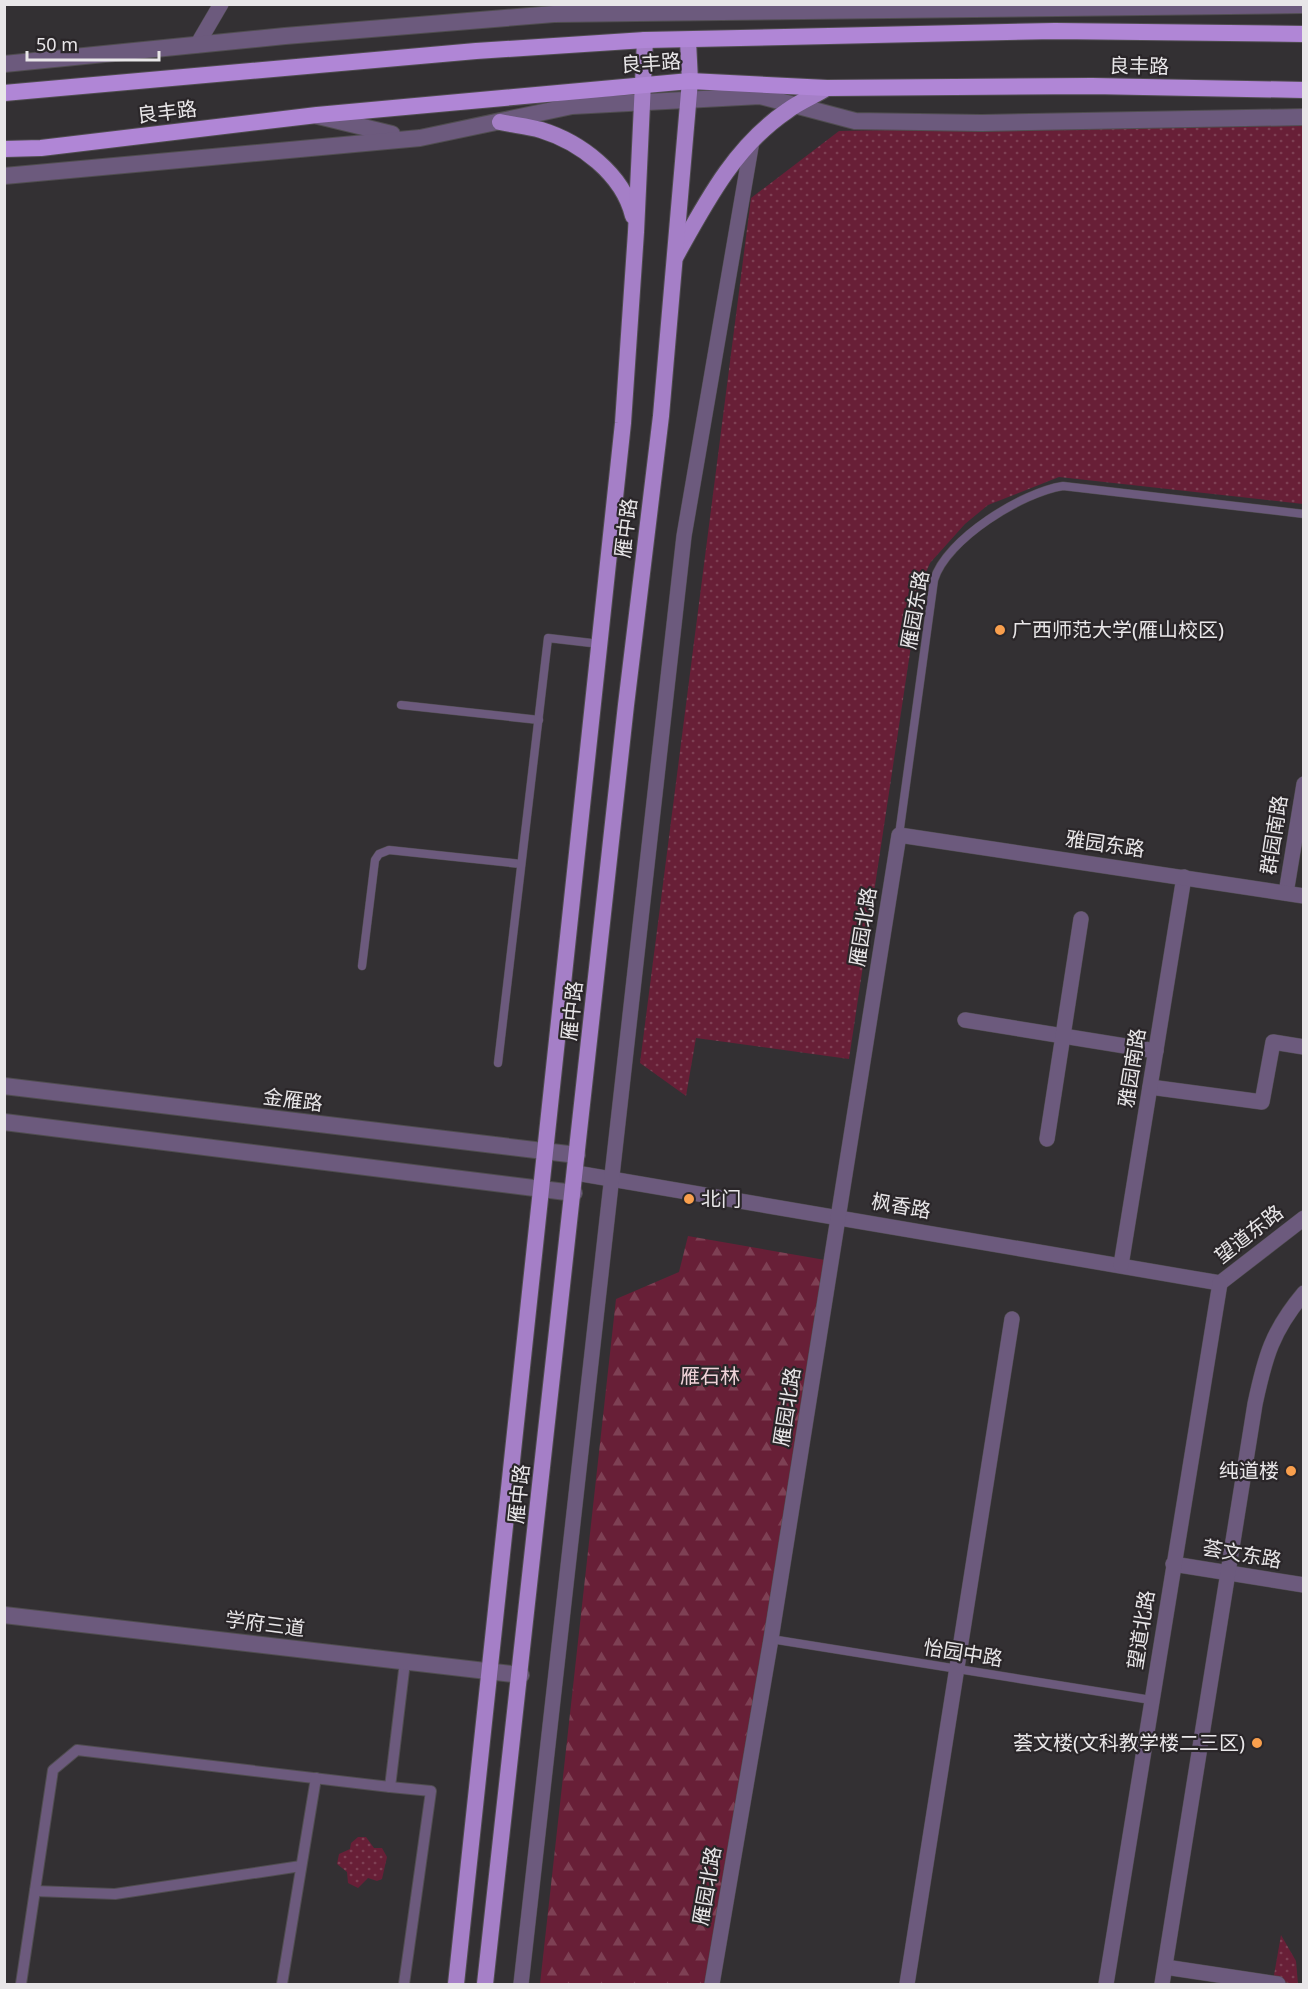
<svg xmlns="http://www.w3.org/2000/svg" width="1308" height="1989" viewBox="0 0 1308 1989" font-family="'Noto Sans','Noto Sans SC',sans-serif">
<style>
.grass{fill:url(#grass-dots)}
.forest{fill:url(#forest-firs)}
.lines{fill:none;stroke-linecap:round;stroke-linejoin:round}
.service-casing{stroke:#504d50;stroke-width:9}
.pedestrian-casing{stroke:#504d50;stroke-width:12}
.minor-casing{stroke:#504d50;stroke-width:16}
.tertiary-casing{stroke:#504d50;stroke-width:18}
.primary-casing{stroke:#504d50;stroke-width:18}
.trunk-casing{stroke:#504d50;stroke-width:18}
.service{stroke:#6c5a7d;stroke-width:8}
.pedestrian{stroke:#6c5a7d;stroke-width:10}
.minor{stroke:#6c5a7d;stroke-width:15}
.tertiary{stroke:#6c5a7d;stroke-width:16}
.primary{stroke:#a57fc7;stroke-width:16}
.trunk{stroke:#b086d6;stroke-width:16}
.poi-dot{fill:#f99f4d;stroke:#2a2629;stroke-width:2}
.labels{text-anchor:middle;stroke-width:4.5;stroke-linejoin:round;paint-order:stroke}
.street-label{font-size:20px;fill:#e8e6e8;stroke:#2a2629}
.poi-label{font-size:20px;fill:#e8e6e8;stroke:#2a2629;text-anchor:start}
.park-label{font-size:20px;fill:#eed2d8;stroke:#2a2629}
</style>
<defs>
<pattern id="grass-dots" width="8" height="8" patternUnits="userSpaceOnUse" patternTransform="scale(1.5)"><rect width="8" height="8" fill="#681f37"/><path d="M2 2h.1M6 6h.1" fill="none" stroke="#7e4054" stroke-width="1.8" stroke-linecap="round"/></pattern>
<pattern id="forest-firs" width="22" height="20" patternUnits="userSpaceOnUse" patternTransform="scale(1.5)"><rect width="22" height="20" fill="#681f37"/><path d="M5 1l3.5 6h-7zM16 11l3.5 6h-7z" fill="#7e4054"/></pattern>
</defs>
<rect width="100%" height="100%" fill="#333033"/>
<g class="grass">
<polygon points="1099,126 1303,126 1303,504 1059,477 988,505 965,524 930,563 920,586 849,1059 696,1038 686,1096 640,1063 751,198 839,131"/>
<polygon points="358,1837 366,1837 374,1848 382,1848 387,1857 382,1879 377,1881 368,1878 358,1888 348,1883 347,1872 337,1864 339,1854 350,1849 351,1843"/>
<polygon points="1281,1935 1296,1961 1298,1984 1273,1981"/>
</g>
<polygon class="forest" points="688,1236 831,1261 712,1984 540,1984 616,1299 679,1272"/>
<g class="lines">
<defs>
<g id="service">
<polyline points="401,705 539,720"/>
<path d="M899,835L934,580C946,539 1023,492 1063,486L1304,514"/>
<polyline points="362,966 375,860 379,854 389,850 521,864"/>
<polyline points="498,1063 548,638 600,644"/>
<polyline points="771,1639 1151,1700"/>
</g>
<g id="pedestrian">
<polyline points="390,1787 431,1791 404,1984"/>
<polyline points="35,1891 115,1894 301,1866"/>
<polyline points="21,1984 53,1770 77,1750 390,1787 405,1662"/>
<polyline points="282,1984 316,1778"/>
</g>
<g id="minor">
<polyline points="197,45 221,4"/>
<polyline points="1286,893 1304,784"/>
<polyline points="965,1020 1156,1051"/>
<polyline points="1150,1087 1262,1102 1273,1042 1304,1047"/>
<polyline points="1047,1139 1081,919"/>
<polyline points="576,1173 1220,1283"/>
<polyline points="1121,1265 1184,877"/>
<polyline points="1220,1283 1304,1218"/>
<polyline points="1173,1564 1304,1585"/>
<polyline points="1165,1967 1278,1984"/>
<polyline points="521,1984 684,536 752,141"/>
<polyline points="712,1984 771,1639 899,835 1304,896"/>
<polyline points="907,1984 1012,1319"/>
<polyline points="1106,1984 1220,1283"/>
<path d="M1162,1984L1255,1404C1265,1357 1272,1331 1304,1293"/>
</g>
<g id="tertiary">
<polyline points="4,64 285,36 554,14 1304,5"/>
<polyline points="318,116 392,134"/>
<polyline points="4,176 420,138 572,106 760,96 855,121 982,123 1304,117"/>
<polyline points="4,1086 577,1155"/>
<polyline points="4,1122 574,1193"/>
<polyline points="4,1615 521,1675"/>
</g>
<g id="primary">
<path d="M500,122C513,125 528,126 541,130C580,142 623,174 633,216"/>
<path d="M676,256C706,202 735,146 787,111C799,102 814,96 827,88"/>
<polyline points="456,1984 623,423 636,232 645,40"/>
<polyline points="485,1984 626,705 661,416 690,81 688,41"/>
</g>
<g id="trunk">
<polyline points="4,93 476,51 645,40 1055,31 1304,34"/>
<polyline points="4,149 41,148 317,115 690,81 827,88 1092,86 1304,90"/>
</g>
</defs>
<use href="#service" class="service-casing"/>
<use href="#pedestrian" class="pedestrian-casing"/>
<use href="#minor" class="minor-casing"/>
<use href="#tertiary" class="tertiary-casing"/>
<use href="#primary" class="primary-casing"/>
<use href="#trunk" class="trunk-casing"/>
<use href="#service" class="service"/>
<use href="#pedestrian" class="pedestrian"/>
<use href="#minor" class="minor"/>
<use href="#tertiary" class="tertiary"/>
<use href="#primary" class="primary"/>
<use href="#trunk" class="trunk"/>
</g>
<g class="poi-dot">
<circle cx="1000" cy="630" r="6"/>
<circle cx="689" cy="1199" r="6"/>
<circle cx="1291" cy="1471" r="6"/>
<circle cx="1257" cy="1743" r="6"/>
</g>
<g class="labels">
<g class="street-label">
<text transform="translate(651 63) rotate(-4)" y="7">良丰路</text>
<text transform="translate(1139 66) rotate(1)" y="7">良丰路</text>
<text transform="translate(167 112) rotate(-7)" y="7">良丰路</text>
<text transform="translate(626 528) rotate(-83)" y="7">雁中路</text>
<text transform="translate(915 610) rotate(-80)" y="7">雁园东路</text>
<text transform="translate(1274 835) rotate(-81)" y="7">群园南路</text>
<text transform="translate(1105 844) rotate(8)" y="7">雅园东路</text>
<text transform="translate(863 927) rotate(-81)" y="7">雁园北路</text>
<text transform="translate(572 1011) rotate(-84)" y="7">雁中路</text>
<text transform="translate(1132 1068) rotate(-81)" y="7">雅园南路</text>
<text transform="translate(293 1100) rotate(7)" y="7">金雁路</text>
<text transform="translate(901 1206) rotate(10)" y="7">枫香路</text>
<text transform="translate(1249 1234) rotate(-38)" y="7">望道东路</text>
<text transform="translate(787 1407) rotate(-81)" y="7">雁园北路</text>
<text transform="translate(519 1494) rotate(-84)" y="7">雁中路</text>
<text transform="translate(1242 1554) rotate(10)" y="7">荟文东路</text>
<text transform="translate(265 1624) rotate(7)" y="7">学府三道</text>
<text transform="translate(1141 1630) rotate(-81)" y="7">望道北路</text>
<text transform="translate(963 1653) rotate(9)" y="7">怡园中路</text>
<text transform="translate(707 1886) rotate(-80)" y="7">雁园北路</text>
</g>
<g class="poi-label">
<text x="1012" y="637">广西师范大学(雁山校区)</text>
<text x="701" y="1206">北门</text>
<text x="1279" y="1478" text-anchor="end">纯道楼</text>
<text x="1245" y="1750" text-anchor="end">荟文楼(文科教学楼二三区)</text>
</g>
<g class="park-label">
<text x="710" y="1383">雁石林</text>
</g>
</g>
<rect width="1308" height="1989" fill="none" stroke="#e8e6e8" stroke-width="12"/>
<path d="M27 51v9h132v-9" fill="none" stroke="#e8e6e8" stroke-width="3"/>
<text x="36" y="51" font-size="18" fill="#e8e6e8" stroke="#2a2629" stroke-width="4.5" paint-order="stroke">50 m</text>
</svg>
